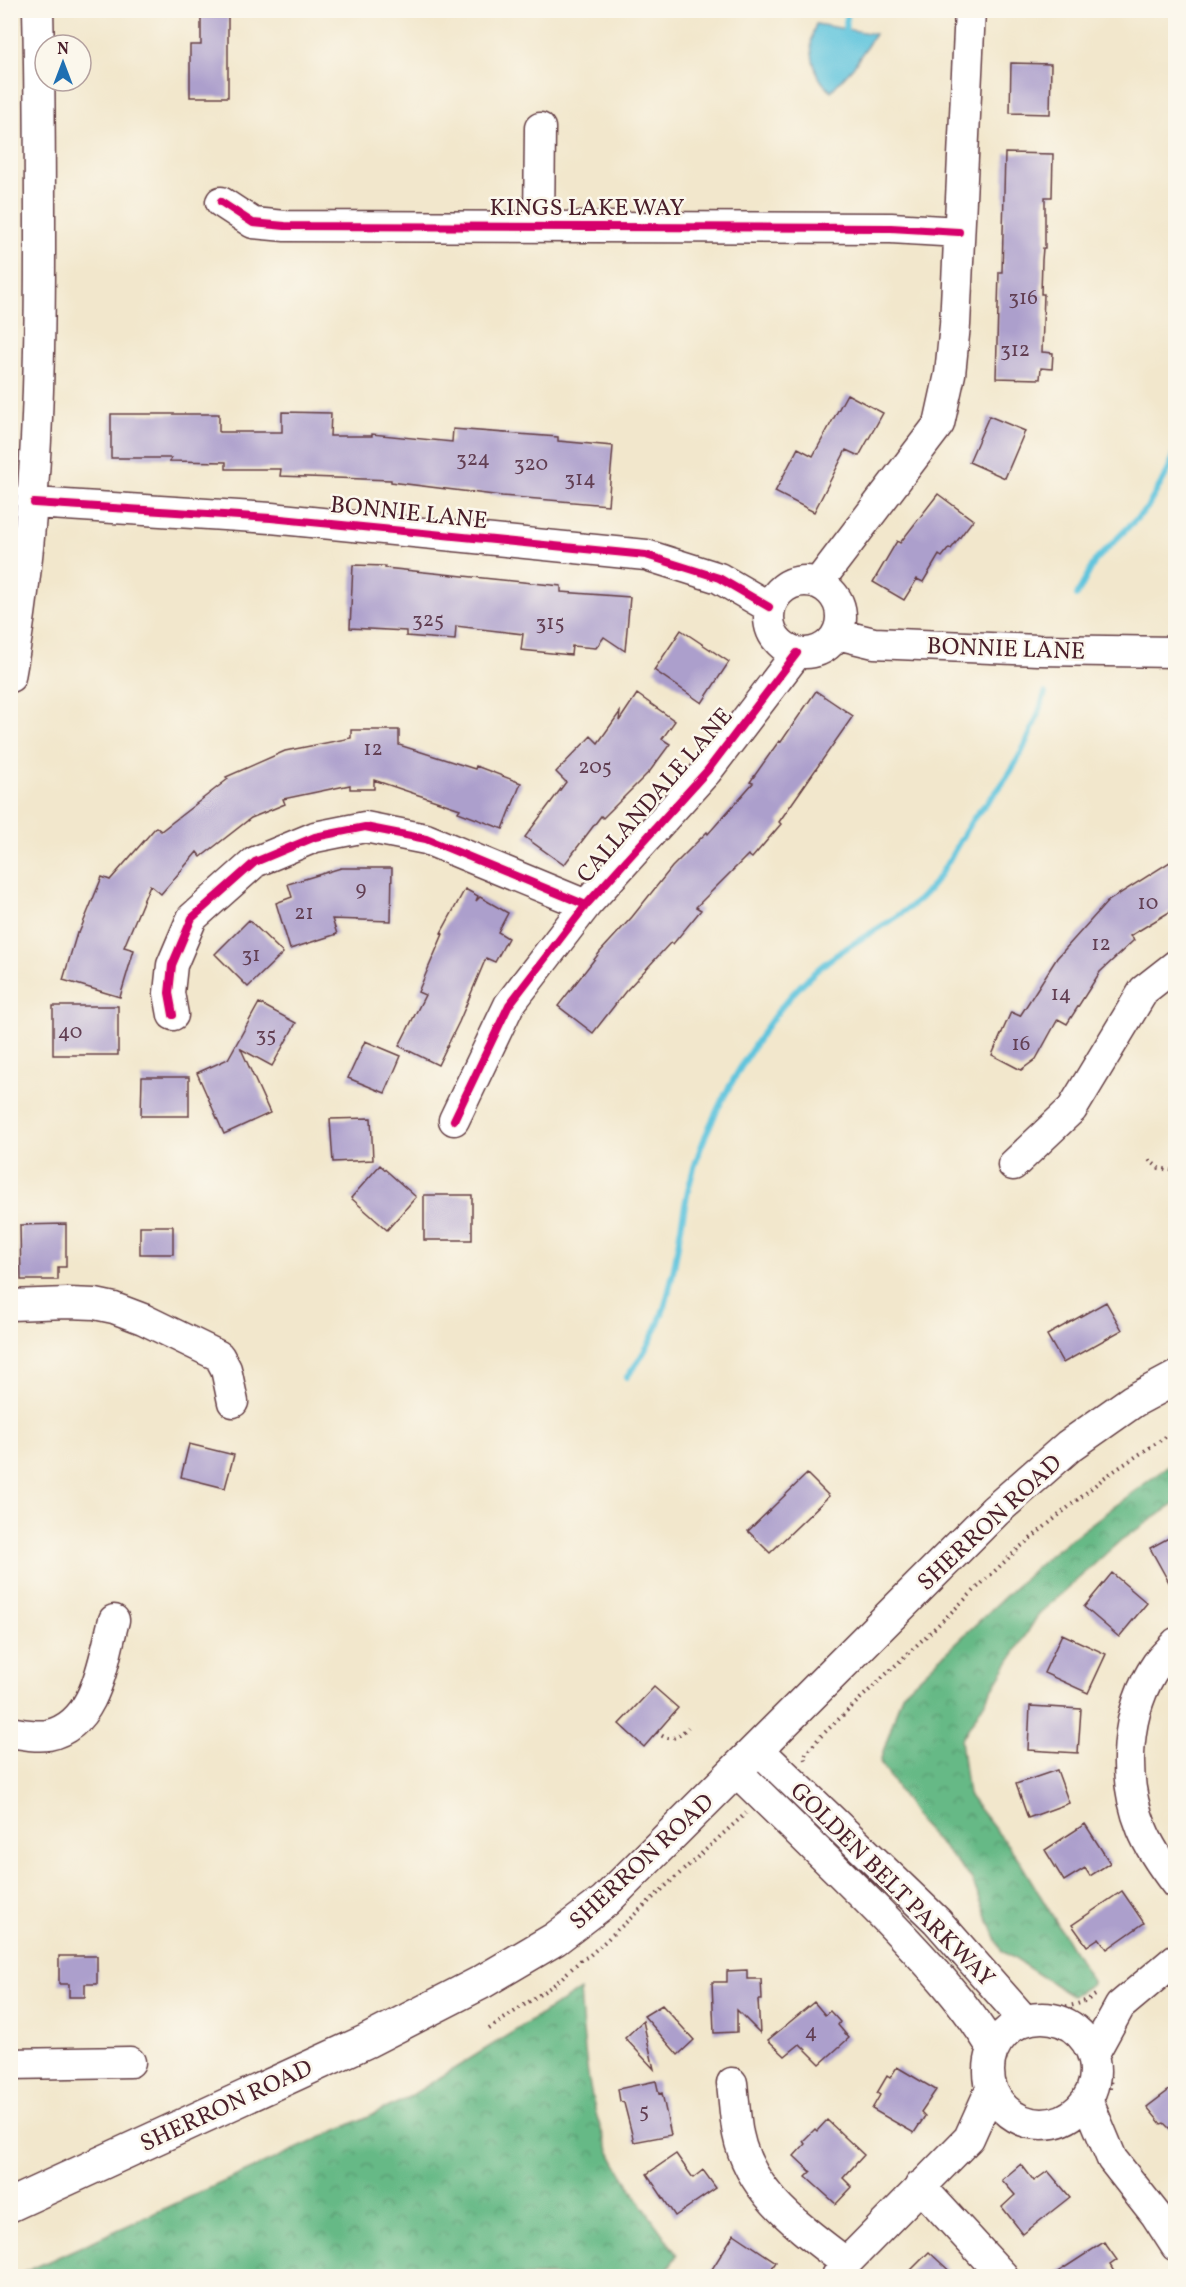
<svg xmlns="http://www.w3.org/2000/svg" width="1186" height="2287" font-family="Vollkorn,serif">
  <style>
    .forest { fill: url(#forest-crowns); stroke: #586c58; stroke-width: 1.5 }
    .water { fill: #5fc4dd; stroke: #547284; stroke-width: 1.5 }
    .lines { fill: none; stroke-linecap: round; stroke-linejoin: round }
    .stream { stroke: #5fc4dd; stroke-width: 6 }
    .building { fill: #ac9fcc }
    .minor-casing { stroke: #633d43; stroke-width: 33 }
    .major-casing { stroke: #633d43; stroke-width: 36 }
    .path { stroke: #633d43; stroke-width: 4; stroke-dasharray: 1.5 4.5; stroke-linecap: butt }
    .minor { stroke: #fff; stroke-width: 30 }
    .major { stroke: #fff; stroke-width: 33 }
    .cycleway-casing { stroke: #fbf7ec; stroke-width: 11 }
    .cycleway { stroke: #d6006c; stroke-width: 8 }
    .labels { text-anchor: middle; stroke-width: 5; stroke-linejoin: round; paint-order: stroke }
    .number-label { font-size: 21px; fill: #623f53 }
    .street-label { font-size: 24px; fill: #4a1f2b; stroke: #fbf7ec }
  </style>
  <defs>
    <pattern id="forest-crowns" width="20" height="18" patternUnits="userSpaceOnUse" patternTransform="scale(1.5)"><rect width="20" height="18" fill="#66b986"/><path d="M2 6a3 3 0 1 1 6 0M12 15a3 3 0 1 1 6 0" fill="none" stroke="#56966e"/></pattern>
  </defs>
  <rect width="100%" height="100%" fill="#fbf7ec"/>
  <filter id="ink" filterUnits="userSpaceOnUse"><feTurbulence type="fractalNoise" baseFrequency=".0167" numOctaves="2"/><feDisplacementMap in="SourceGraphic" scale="12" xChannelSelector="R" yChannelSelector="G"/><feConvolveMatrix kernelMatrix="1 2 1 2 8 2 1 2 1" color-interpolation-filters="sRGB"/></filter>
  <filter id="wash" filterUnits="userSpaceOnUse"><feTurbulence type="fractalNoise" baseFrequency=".008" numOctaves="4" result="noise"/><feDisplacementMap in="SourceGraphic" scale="24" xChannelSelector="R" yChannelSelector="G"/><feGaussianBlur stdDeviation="1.35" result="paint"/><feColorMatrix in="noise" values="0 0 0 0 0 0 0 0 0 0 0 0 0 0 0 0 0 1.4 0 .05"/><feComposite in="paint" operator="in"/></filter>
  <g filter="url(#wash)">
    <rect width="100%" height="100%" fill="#f2e7cc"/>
    <path class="forest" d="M1175,1461V1504L1121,1540L1038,1615L961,1740L968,1795L1017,1857L1093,1983L1072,1996L1001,1950L971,1878L920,1823L880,1762L902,1694L1047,1557Z
      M580,1990C584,2048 587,2108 614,2160C632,2193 656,2224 677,2255L663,2276H16L404,2100Z"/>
    <path class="water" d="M816,24L875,34L853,67L831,91C813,78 806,44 816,24Z"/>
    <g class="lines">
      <path class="stream" d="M845,30L848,10
        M1077,595L1095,561L1147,508L1168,471L1176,447
        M627,1377C677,1313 672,1260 689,1186C702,1131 731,1081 761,1035C779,1008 802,981 828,961C855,940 888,925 915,903C940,883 954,849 971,822C980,809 991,799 1000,787C1021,759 1035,726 1045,693"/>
    </g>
    <g id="blocks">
      <path class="building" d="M201,15H228V97H190V45H201Z
        M1011,63L1051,64L1050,114L1010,113Z
        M1005,153L1053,154L1052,197H1045V248H1043L1042,260L1041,294H1044L1042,352L1053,353L1052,369L1041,368L1040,379L996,378L999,272H1002Z
        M847,394L883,413L859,456L846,450L814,512L775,492L798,448L813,456Z
        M282,412L331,413L330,436H372V434L452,442L453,429L558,437V441L613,446L608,505L502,496L391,482V480L280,476L281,469H226V462L170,461L171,458H111V414H219V432H282Z
        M989,416L1025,431L1005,478L969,462Z
        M938,494L973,520L951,549L949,548L942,557L939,555L923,582L917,579L904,600L873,582L897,541L900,543Z
        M353,565L385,566V568L561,586V592L630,597L625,651L604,637L596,648L572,646L571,655L521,650L523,634L456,626L455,640L406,636V631L350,628Z
        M681,630L729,662L702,703L654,670Z
        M816,691L853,716L779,822L781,824L752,858L748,855L696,907L701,910L673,944L671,942L625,992L593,1033L558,1006L600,952L632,917L672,867L707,832L708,834L753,783L750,782L779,741L781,742Z
        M637,694L675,721L662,739L670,744L650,771L603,818L601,816L564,865L525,837L566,782L556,772L591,736L598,743L620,712L619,721Z
        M351,730H399V745L475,769L476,766L521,783L503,829L458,812L460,809L374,780V789H350V785L283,799L285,804L251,818L201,857L197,852L161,894L150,885L124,947L134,950L120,997L63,980L77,933H79L102,877L110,880L156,827L161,831L228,779L226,777L285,751L351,738Z
        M1176,858V908L1130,936L1134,940L1100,972L1067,1024L1058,1019L1036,1059L1021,1070L992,1055L1011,1012L1020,1016L1057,958L1108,901Z
        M341,868H392L391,921L332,919L337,934L290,949L276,903L292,897L288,884Z
        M465,889L478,896L476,901L480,897L508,913L498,932L508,938L495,962L486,958L459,1022L438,1065L399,1046L425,995L418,992L443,934L441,933Z
        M249,920L283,953L248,987L215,954Z
        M259,1003L296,1023L272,1066L241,1049L270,1113L224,1134L197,1073L228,1059Z
        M53,1006H118V1055H53Z
        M365,1041L401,1056L385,1093L348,1078Z
        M142,1077H189V1116H141Z
        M371,1118L373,1160L333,1162L330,1119Z
        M380,1165L416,1197L387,1230L351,1198Z
        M424,1195H472V1240H424Z
        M66,1224V1267H58V1280H21L20,1225Z
        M140,1226H173V1254H140Z
        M1106,1302L1122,1330L1063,1363L1047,1335Z
        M189,1444L234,1455L225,1488L181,1477Z
        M807,1474L829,1496L770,1553L748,1531Z
        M1176,1534V1595L1150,1548Z
        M1112,1573L1147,1603L1119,1637L1084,1607Z
        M1062,1634L1106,1654L1088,1693L1044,1673Z
        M654,1687L678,1708L644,1747L619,1724Z
        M1030,1706L1081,1709L1078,1753L1028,1750Z
        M1057,1770L1069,1803L1028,1818L1016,1784Z
        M1085,1824L1110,1863L1090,1876L1085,1868L1064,1881L1045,1850Z
        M1122,1891L1144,1923L1107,1949L1099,1938L1087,1946L1072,1925Z
        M59,1956H97V1984H85V1997H69V1984H59Z
        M747,1970V1979H761L762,2000H758L760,2033L737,2010V2032L714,2033L712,1982H727V1971Z
        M814,2002L825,2015L830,2011L840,2022L838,2025L849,2038L820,2064L800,2044L785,2056L768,2040Z
        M662,2005L694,2040L678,2055L644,2016Z
        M643,2021L654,2069L625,2038Z
        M897,2067L936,2090L921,2112L925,2116L914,2133L872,2109L880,2095L877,2093L887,2076L890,2078Z
        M656,2081L659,2094L662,2093L671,2135L634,2142L624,2103L620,2101L618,2089Z
        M1176,2085V2135L1164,2123L1161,2124L1147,2107Z
        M827,2120L864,2155L843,2178L852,2187L836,2204L806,2177L811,2172L794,2156L805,2144L803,2141L815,2129L817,2131Z
        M676,2154L693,2178L703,2170L716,2188L675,2216L647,2174Z
        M1021,2164L1034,2181L1048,2171L1070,2197L1023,2234L1002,2207L1015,2195L1002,2180Z
        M734,2234L776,2262L766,2277H707Z
        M1104,2242L1117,2260L1110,2265L1117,2277H1050Z
        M929,2252L956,2277H904Z"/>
    </g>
  </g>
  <g filter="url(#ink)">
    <use href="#blocks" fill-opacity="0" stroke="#633d43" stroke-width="1.5"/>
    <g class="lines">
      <defs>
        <path id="minor" d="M221,202L253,223L285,226L891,228L959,232
          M539,226L540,128
          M34,503L271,518L646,555L719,578L769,607
          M769 617a36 36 0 1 1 72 0a36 36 0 1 1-72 0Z
          M818,583L939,424L950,374L955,325L970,10
          M837,634L874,643L1038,650L1176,652
          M10,677C36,534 40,392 40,247C40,168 40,89 38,10
          M173,1015L169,993L172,965L192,918L255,862L315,837L365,827L426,839L586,905
          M454,1120L509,1005L586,905L707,771L797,653
          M1013,1165L1072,1109L1144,990L1176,965
          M10,1305L68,1303L95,1304L114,1308L143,1319L219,1356L226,1369L233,1402
          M1176,1643C1170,1650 1163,1656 1157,1664C1125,1710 1121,1777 1142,1829C1150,1849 1163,1867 1176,1884
          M10,1732C23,1734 35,1737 48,1735C97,1725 103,1660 114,1620
          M758,1749L937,1921L1025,2021
          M736,1771C787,1821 839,1871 889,1922C928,1963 964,2001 993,2049
          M989 2071a53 53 0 1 1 106 0a53 53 0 1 1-106 0Z
          M1093,2055L1120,2006L1176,1959
          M10,2064L130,2062
          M732,2083C734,2100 735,2118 738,2134C750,2194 801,2228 846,2263
          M1087,2099L1112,2159L1156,2215L1176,2246
          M920,2186L1003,2276
          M837,2276L846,2263L969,2138L991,2089"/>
        <path id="major" d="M10,2205L367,2041L482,1982L555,1939L605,1901L995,1511L1069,1446L1133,1401L1176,1378"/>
      </defs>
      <use href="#minor" class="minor-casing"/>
      <use href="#major" class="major-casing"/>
      <path class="path" d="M1149,1160L1159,1168L1176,1171
        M657,1732C669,1743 678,1738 688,1727
        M805,1760L804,1756L820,1737L1019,1548L1105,1477L1176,1430
        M1174,1914L1176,1918
        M1170,1934L1176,1928
        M1042,2005C1064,2009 1079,2006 1097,1994
        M489,2029L555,1984L581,1960L589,1956L746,1813
        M1110,2089L1111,2072"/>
      <use href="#minor" class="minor"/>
      <use href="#major" class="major"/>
      <defs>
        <path id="cycleway" d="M221,202L253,223L285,226L891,228L959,232
          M34,503L271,518L646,555L719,578L769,607
          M173,1015L169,993L172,965L192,918L255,862L315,837L365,827L426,839L586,905
          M454,1120L509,1005L586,905L707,771L797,653"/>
      </defs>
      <use href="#cycleway" class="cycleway-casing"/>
      <use href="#cycleway" class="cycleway"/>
    </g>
  </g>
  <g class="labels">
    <g class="number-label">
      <text x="1023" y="304">316</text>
      <text x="1015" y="356">312</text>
      <text x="473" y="465">324</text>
      <text x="531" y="470">320</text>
      <text x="580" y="485">314</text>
      <text x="428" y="626">325</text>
      <text x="550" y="629">315</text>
      <text x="373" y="755">12</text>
      <text x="595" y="773">205</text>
      <text x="361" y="895">9</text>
      <text x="1148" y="909">10</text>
      <text x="304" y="919">21</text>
      <text x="1101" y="950">12</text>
      <text x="251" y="961">31</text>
      <text x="1061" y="1000">14</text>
      <text x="70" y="1038">40</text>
      <text x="266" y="1041">35</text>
      <text x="1021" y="1050">16</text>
      <text x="811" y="2038">4</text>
      <text x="644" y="2117">5</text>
    </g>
    <g class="street-label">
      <text x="587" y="215">KINGS LAKE WAY</text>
      <text transform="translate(409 512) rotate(6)" y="8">BONNIE LANE</text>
      <text transform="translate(1006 648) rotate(2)" y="8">BONNIE LANE</text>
      <text transform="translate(654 795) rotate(-49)" y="8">CALLANDALE LANE</text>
      <text transform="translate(989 1522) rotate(-43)" y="8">SHERRON ROAD</text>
      <text transform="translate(641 1861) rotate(-43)" y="8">SHERRON ROAD</text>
      <text transform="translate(893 1884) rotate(45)" y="8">GOLDEN BELT PARKWAY</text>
      <text transform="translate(226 2105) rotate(-25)" y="8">SHERRON ROAD</text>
    </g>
  </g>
  <rect width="1186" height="2287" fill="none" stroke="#fbf7ec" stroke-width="36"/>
  <g transform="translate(63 63)"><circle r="28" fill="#fbf7ec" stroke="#b4a19f" stroke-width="1.5"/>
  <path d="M0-4.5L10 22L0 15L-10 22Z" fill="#1f6fb2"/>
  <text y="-9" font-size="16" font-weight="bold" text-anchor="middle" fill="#4a1f2b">N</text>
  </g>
</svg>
